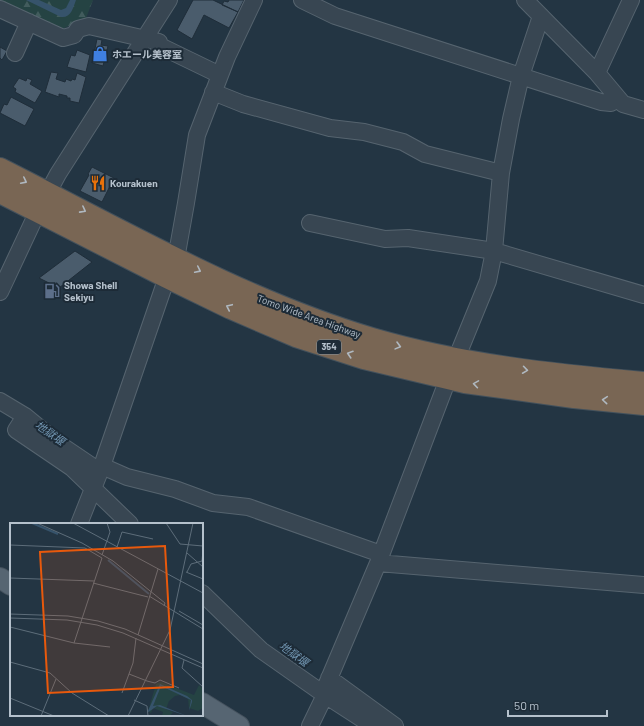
<svg xmlns="http://www.w3.org/2000/svg" width="644" height="726" font-family="Barlow,'Noto Sans JP',sans-serif">
  <style>
    .forest { fill: url(#forest-firs) }
    .water { fill: #36536b }
    .building { fill: #4a5c6c; stroke: #1f2d39 }
    .lines { fill: none; stroke-linecap: round; stroke-linejoin: round }
    .minor-casing { stroke: #56646f; stroke-width: 18 }
    .major-casing { stroke: #45525e; stroke-width: 22 }
    .highway-casing { stroke: #43515c; stroke-width: 24 }
    .minor { stroke: #384652; stroke-width: 16 }
    .major { stroke: #566572; stroke-width: 20 }
    .highway { stroke: #796654; stroke-width: 22 }
    .oneway { stroke: #afb8c0 }
    .labels { text-anchor: middle; stroke-width: 4; stroke-linejoin: round; paint-order: stroke }
    .shield { fill: #1d2b37; stroke: #87949f; stroke-width: 1 }
    .shield-label { font-size: 9px; font-weight: bold; fill: #b5c1cc }
    .poi-label { font-size: 10px; font-weight: bold; fill: #b5c1cc; stroke: #1d2b37; text-anchor: start }
    .street-label { font-size: 10px; fill: #b5c1cc; stroke: #1d2b37 }
    .water-label { font-size: 11px; font-style: italic; fill: #7296b2; stroke: #1d2b37 }
    .inset-river { fill: none; stroke: #36536b; stroke-width: 2 }
    .inset-road { fill: none; stroke: #5d6d7a; stroke-width: 1 }
    .view { fill: #e8590c; fill-opacity: 0.15; stroke: #e8590c; stroke-width: 2 }
    .inset-edge { fill: none; stroke: #b5c1cc; stroke-width: 2 }
  </style>
  <defs>
    <pattern id="forest-firs" width="22" height="20" patternUnits="userSpaceOnUse"><rect width="22" height="20" fill="#254343"/><path d="M5 1l3.5 6h-7zM16 11l3.5 6h-7z" fill="#425c5d"/></pattern>
  </defs>
  <rect width="100%" height="100%" fill="#233543"/>
  <path class="forest" d="M0,0H93L86,18L60,30Z"/>
  <path class="water" d="M26,0H39L61,10L66,8L70,0H76C73,8 71,18 61,17Z"/>
  <path class="building" d="M193,0H213L238,12L229,28L204,15L192,39L177,30Z
    M229,0H244L238,12L222,5L224,1L228,2Z
    M97,39L102,40L101,45L108,46L103,66L92,63Z
    M0,47L7,51L2,60L0,58Z
    M77,50L90,55L86,72L67,67L71,55L75,56Z
    M51,72L58,73L56,79L65,82L66,79L71,81L72,79L75,80L77,73L86,77L79,103L70,101V98H67V96L59,94V97L45,92Z
    M19,78L26,81L27,78L32,80L30,84L42,91L35,103L15,92L16,89L13,87Z
    M11,97L34,109L25,126L0,113L4,104L7,105Z
    M92,167L114,178L102,202L80,191L89,175L88,174Z
    M75,251L92,262L59,288L39,278Z"/>
  <g class="lines">
    <defs>
      <path id="minor" d="M302,0L335,16L601,102L611,103L618,98
        M525,0L597,73L623,104L644,110
        M0,9L63,38L74,35L78,29L89,26L159,42L158,45L220,75
        M15,53L29,22
        M597,73L631,0
        M213,92L243,104L330,128L364,132L403,142L425,154L501,173
        M310,223L385,239L408,238L494,251L644,295
        M176,259L186,203L197,135L227,57L254,0
        M0,292L38,211L58,174L169,0
        M0,401L25,416L59,444L99,471
        M25,416L16,430L72,468L130,524
        M102,466L127,477L175,489L213,503L248,507L381,554
        M79,524L102,466L167,277
        M378,563L644,585
        M202,593L261,650L325,695L373,726
        M329,678L395,726
        M323,693L378,563L448,379L488,281L494,251L501,173L511,119L521,76L541,16
        M310,726L325,695"/>
      <path id="major" d="M0,578L11,585
        M202,703L239,726"/>
      <path id="highway" d="M0,169C121,230 241,300 372,339C461,365 552,375 644,383
        M0,192L167,277L231,308L296,336L364,358L465,382L574,397L644,404"/>
    </defs>
    <use href="#minor" class="minor-casing"/>
    <use href="#major" class="major-casing"/>
    <use href="#highway" class="highway-casing"/>
    <use href="#minor" class="minor"/>
    <use href="#major" class="major"/>
    <use href="#highway" class="highway"/>
  </g>
  <defs><path id="oneway-chevron" d="M-2-3.5L2.5 0L-2 3.5" fill="none" stroke-width="1.6" stroke-linecap="round" stroke-linejoin="round"/></defs>
  <g class="oneway">
    <use href="#oneway-chevron" transform="translate(24 181) rotate(27)"/>
    <use href="#oneway-chevron" transform="translate(83 210) rotate(28)"/>
    <use href="#oneway-chevron" transform="translate(198 270) rotate(26)"/>
    <use href="#oneway-chevron" transform="translate(229 307) rotate(-155)"/>
    <use href="#oneway-chevron" transform="translate(398 346) rotate(15)"/>
    <use href="#oneway-chevron" transform="translate(350 354) rotate(-162)"/>
    <use href="#oneway-chevron" transform="translate(525 370) rotate(8)"/>
    <use href="#oneway-chevron" transform="translate(476 384) rotate(-171)"/>
    <use href="#oneway-chevron" transform="translate(605 400) rotate(-175)"/>
  </g>
  <defs>
    <symbol id="shop-bare" viewBox="-9 -9 18 18"><path d="M-5-2.5h2.3a2.7 3.5 0 0 1 5.4 0H5L5.5 6h-11ZM-1.5-2.5h3a1.5 2.3 0 0 0-3 0Z" fill="#3f7fe0" stroke="#1d2b37" stroke-width="2.5" paint-order="stroke"/></symbol>
    <symbol id="restaurant-bare" viewBox="-9 -9 18 18"><path d="M-5-6h1v4h1v-4h1v4h1v-4h1v5L-1.5 .5V6h-2V.5L-5-1ZM5-6V6H3V1.5H1.5Q1.5-4 5-6Z" fill="#e8710a" stroke="#1d2b37" stroke-width="2.5" paint-order="stroke"/></symbol>
    <symbol id="fuel-bare" viewBox="-9 -9 18 18"><path d="M-5.5-6h7V0h2V4h1.3V-2.5L3-4.5l.8-.8L6-3V5H2.5V1h-1V6h-7ZM-4.2-4.7v3.2H.2V-4.7Z" fill="#5c6f8a" stroke="#1d2b37" stroke-width="2.5" paint-order="stroke"/></symbol>
  </defs>
  <g fill-rule="evenodd">
    <use href="#shop-bare" x="89" y="43" width="22" height="22"/>
    <use href="#restaurant-bare" x="87" y="172" width="22" height="22"/>
    <use href="#fuel-bare" x="41" y="280" width="22" height="22"/>
  </g>
  <g class="labels">
    <rect class="shield" x="317" y="340" width="24" height="14" rx="3"/>
    <g class="shield-label">
      <text x="329" y="350">354</text>
    </g>
    <g class="poi-label">
      <text x="112" y="58">ホエール美容室</text>
      <text x="110" y="187">Kourakuen</text>
      <text x="64" y="289">Showa Shell<tspan x="64" dy="12">Sekiyu</tspan></text>
    </g>
    <g class="street-label">
      <text transform="translate(309 316) rotate(20)" y="4">Tomo Wide Area Highway</text>
    </g>
    <g class="water-label">
      <text transform="translate(50 433) rotate(35)" y="4">地獄堰</text>
      <text transform="translate(294 654) rotate(36)" y="4">地獄堰</text>
    </g>
  </g>
  <g transform="translate(10 523)">
    <rect width="193" height="193" fill="#233543"/>
    <path d="M151,159L184,172L189,162L193,166V185L188,188L179,185L178,176L170,172L165,173L159,178L156,186L163,189L160,193H152L153,189L143,185L141,190L138,188L146,161Z" fill="#254343"/>
    <path d="M150,161L177,173L182,177V179L179,188L181,177L151,163L143,183L150,182L177,193L147,183L137,190Z" fill="#36536b"/>
    <path class="inset-river" d="M22,0L48,11M98,37L139,71"/>
    <path class="inset-road" d="M27,0L72,20L103,38L155,80L154,83M63,0L193,70M156,0L170,21L193,23M0,22L75,25L92,35M107,24L112,9L143,16M177,30L193,44M92,32L100,9L97,0M176,49L193,56M177,49L181,41L192,38L193,27M0,55L84,58M83,60L138,74M139,73L193,106M169,88L193,102M0,91L58,93L88,98L115,106L193,141M0,95L57,97L87,102L113,110L193,145M0,104L64,120L100,124M128,112L148,46M64,120L92,35M174,137L172,145L193,164M0,139L40,150L62,170L99,193M119,151L137,158L145,160L150,157L169,165M112,170L123,140L126,115M0,175L44,193M124,177L137,183L138,193M31,193L46,156M118,193L160,107L183,0"/>
    <path class="view" d="M155,23L163,164L38,170L30,29Z"/>
    <rect width="193" height="193" class="inset-edge"/>
  </g>
  <path d="M508 710v6h99v-6" fill="none" stroke="#b5c1cc" stroke-width="2"/>
  <text x="514" y="710" font-size="12" fill="#b5c1cc" stroke="#1d2b37" stroke-width="3" paint-order="stroke">50 m</text>
</svg>
